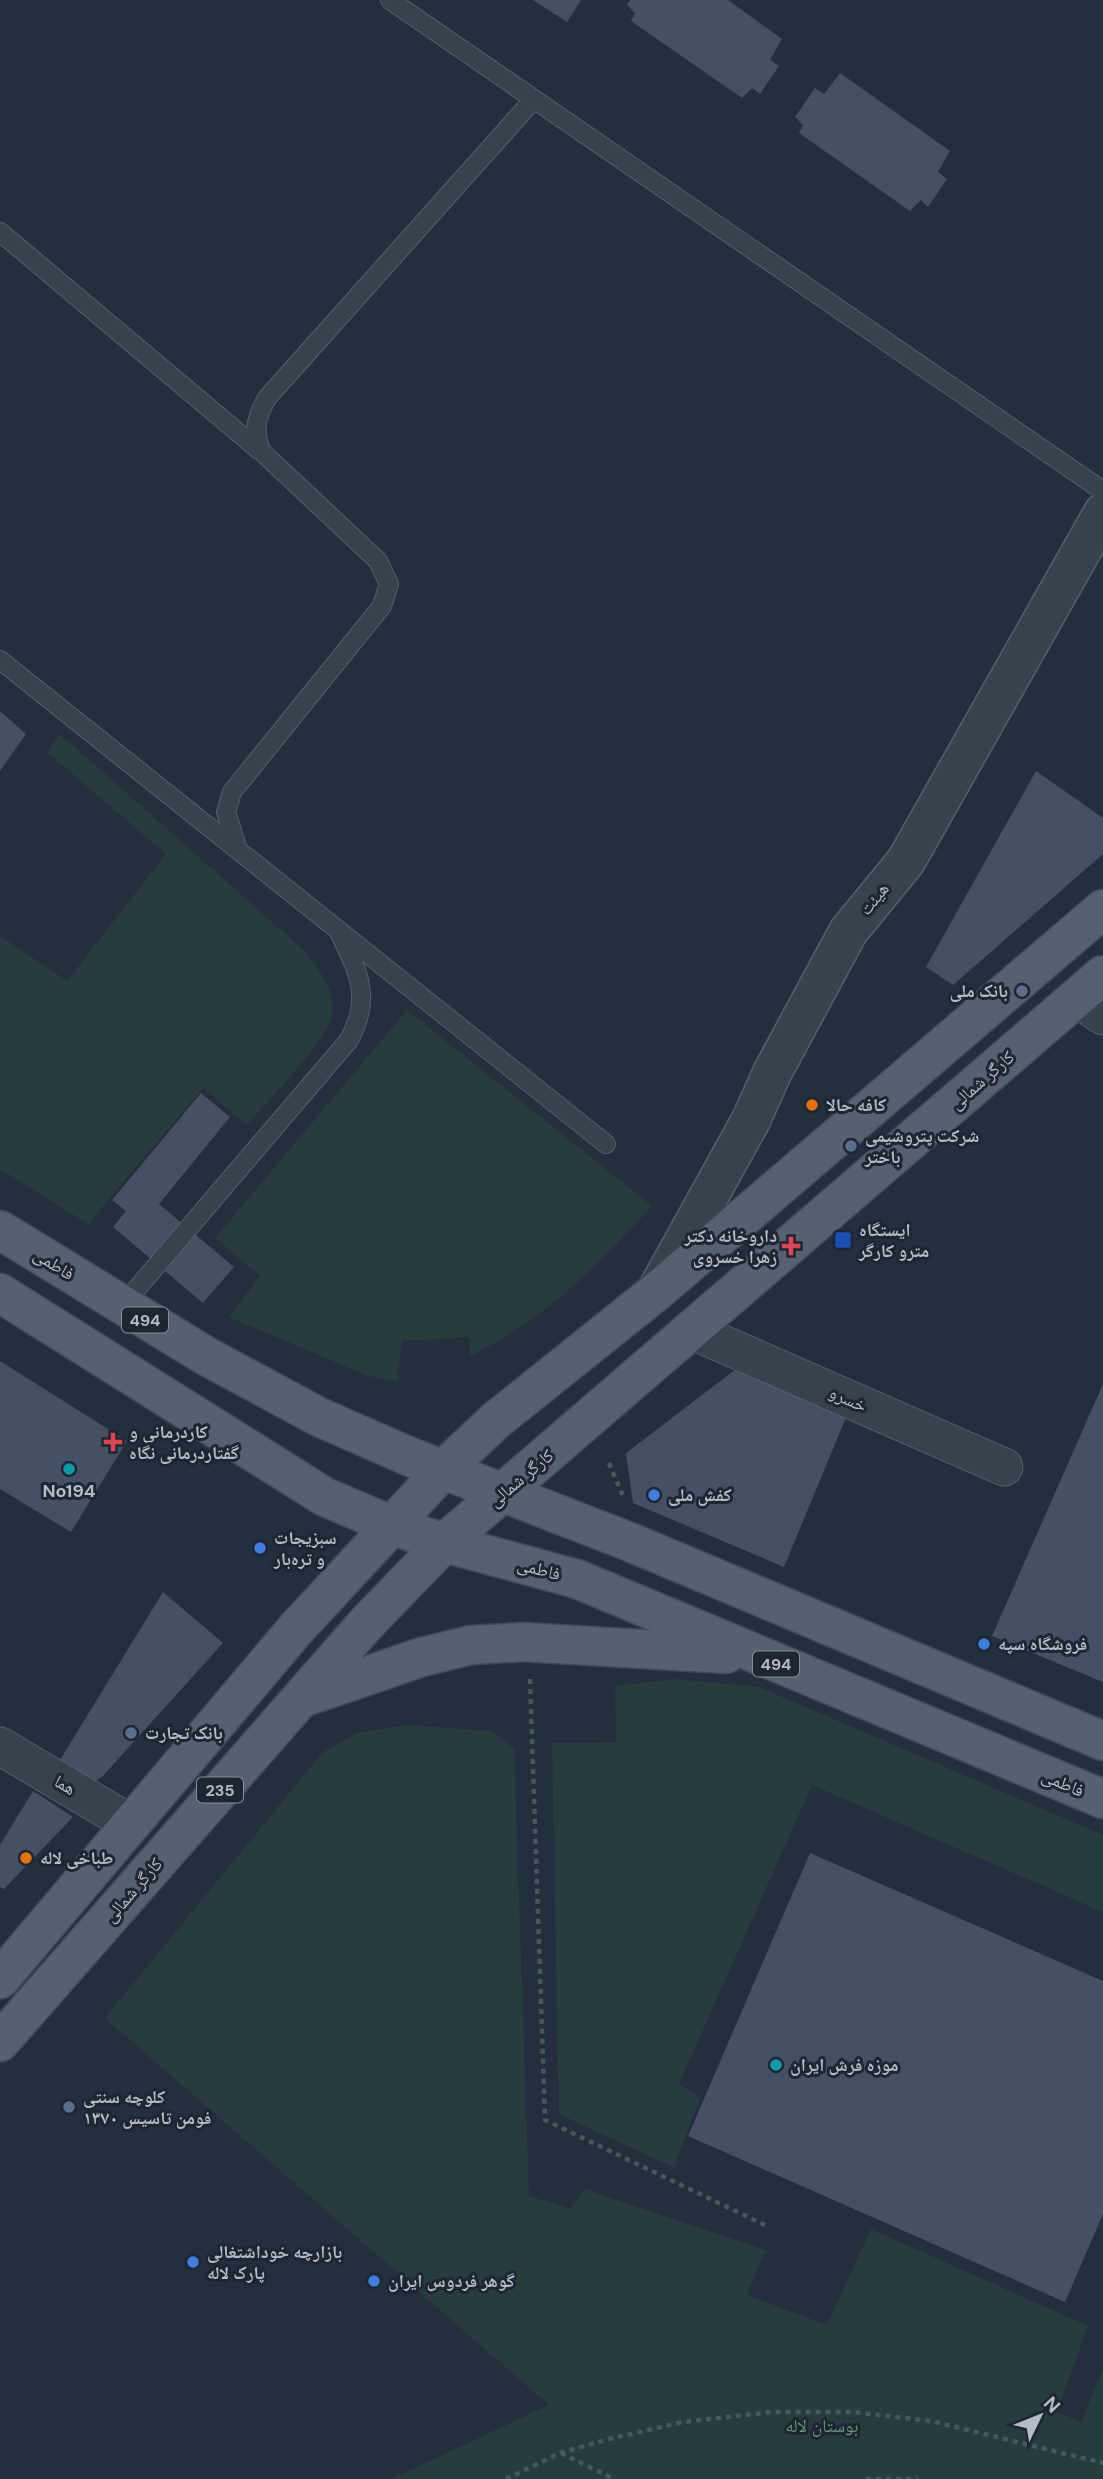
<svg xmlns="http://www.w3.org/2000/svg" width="1103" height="2479" font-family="'DM Sans','Noto Naskh Arabic',sans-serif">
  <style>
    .green { fill: #263c3f }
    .building { fill: #455162 }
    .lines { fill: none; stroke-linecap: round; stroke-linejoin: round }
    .service-casing { stroke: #565f6c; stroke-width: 20 }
    .minor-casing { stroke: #565f6c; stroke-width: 39 }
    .tertiary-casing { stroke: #565f6c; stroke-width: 41 }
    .primary-casing { stroke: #414a57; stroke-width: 41 }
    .path { stroke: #44595c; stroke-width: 4.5; stroke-dasharray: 5 5; stroke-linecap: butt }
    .service { stroke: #38414e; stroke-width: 18 }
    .minor { stroke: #38414e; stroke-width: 37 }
    .tertiary { stroke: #38414e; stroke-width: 38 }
    .primary { stroke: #56606e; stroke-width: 38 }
    .service-dot { fill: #5c6f8a; stroke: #1d2633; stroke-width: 2.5 }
    .food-dot { fill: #e8710a; stroke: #1d2633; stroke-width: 2.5 }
    .transit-dot { fill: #1a4fb4; stroke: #1d2633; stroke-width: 2.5 }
    .health-dot { fill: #e0444e; stroke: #1d2633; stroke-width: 2.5 }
    .culture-dot { fill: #0f9aa8; stroke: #1d2633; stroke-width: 2.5 }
    .shop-dot { fill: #3f7fe0; stroke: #1d2633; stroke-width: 2.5 }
    .labels { text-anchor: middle; stroke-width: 6; stroke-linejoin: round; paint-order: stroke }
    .shield { fill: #1d2633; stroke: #878f9c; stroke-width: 2 }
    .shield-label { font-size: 16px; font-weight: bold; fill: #b4bcc9 }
    .street-label { font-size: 18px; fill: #b4bcc9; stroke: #1d2633 }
    .poi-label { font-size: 18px; font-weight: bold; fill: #b4bcc9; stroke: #1d2633; text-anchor: start }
    .park-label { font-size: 18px; fill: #6b9a76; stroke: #1d2633 }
  </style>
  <rect width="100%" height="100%" fill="#242f3e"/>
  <path class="green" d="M60,734L306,952C318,968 337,993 332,1015C327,1042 267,1101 247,1125L203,1088L88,1224L0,1169V936L67,981L166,854L47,752Z
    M407,1010L652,1206C597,1266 544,1321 470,1356V1337L402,1341L397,1381L368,1376L229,1317L260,1276L215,1238Z
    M675,1679L759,1687L1103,1835V1912L812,1785L679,2084L700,2098L674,2168L559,2114L552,1743L616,1742L615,1686Z
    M406,1725L491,1731L514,1748L529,2196L570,2208L585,2189L765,2250L747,2295L827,2325L871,2229L1088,2326L1057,2412L1081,2422L1103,2368V2479H391L549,2405L105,2018L323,1752L357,1733Z"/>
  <path class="building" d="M533,0H581L567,22Z
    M630,0H728L782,39L770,60L779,66L760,94L752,88L742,98L631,21L635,13L627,5Z
    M840,73L950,151L938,172L947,179L928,207L921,200L910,211L799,133L803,125L795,117L815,88L824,94Z
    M0,711L26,734L0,771Z
    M1036,771L1103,818V854L953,985L926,967Z
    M201,1093L230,1117L159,1204L234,1267L203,1303L113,1227L126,1211L112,1200Z
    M0,1361L127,1441L71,1532L0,1489Z
    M740,1366L847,1415L784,1567L633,1503L626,1453Z
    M1103,1384V1682L992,1636Z
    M163,1592L223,1643L102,1777L90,1784L60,1760Z
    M33,1791L73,1817L4,1889L0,1887V1845Z
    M810,1853L1103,1981V2214L1065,2302L688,2136Z"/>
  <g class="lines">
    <defs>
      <path id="service" d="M390,0L1103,491
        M0,232L259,450
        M0,660L606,1144
        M238,850L226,812L232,792L382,606L389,584L378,561L261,451C253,429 256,418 267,398L534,99
        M122,1306L349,1040C372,998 359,974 340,934"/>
      <path id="minor" d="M1077,998L1103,1016
        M693,1331L1004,1467
        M0,1746L131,1824"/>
      <path id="tertiary" d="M657,1290L751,1120L772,1073L848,932L906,861L1103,513"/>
      <path id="primary" d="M0,1230L206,1356L319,1417L408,1456L630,1542L1103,1741
        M0,1293L325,1497L391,1525L444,1543L577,1579L1103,1799
        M302,1698L422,1657L471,1645L523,1642L726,1654
        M0,1979L295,1630L444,1469L495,1421L656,1292L1103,909
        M0,2042L364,1626L444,1543L1103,975"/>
    </defs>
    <use href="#service" class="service-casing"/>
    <use href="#minor" class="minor-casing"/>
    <use href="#tertiary" class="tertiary-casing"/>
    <use href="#primary" class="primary-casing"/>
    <path class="path" d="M609,1463L623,1496
      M530,1679L545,2120L765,2225
      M561,2453L614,2479
      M506,2479L560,2453L609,2439L683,2422L772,2412H853L931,2421L1103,2463
      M866,2479H918"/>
    <use href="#service" class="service"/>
    <use href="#minor" class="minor"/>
    <use href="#tertiary" class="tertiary"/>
    <use href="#primary" class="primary"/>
  </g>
  <g class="service-dot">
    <circle cx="1022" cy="991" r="7"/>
    <circle cx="851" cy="1146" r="7"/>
    <circle cx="131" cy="1733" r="7"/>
    <circle cx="69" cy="2107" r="7"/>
  </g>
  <g class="food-dot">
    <circle cx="812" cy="1105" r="7"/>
    <circle cx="26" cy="1858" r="7"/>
  </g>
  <rect class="transit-dot" x="834" y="1231" width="18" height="18" rx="3.5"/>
  <g class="health-dot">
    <path d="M787.5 1235.5h7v7h7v7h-7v7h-7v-7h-7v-7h7z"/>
    <path d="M109.5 1431.5h7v7h7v7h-7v7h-7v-7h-7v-7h7z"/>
  </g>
  <g class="culture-dot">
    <circle cx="69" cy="1469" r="7"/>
    <circle cx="776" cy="2065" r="7"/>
  </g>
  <g class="shop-dot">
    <circle cx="654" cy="1495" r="7"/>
    <circle cx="260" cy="1548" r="7"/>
    <circle cx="984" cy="1644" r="7"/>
    <circle cx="193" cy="2262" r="7"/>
    <circle cx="374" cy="2281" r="7"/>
  </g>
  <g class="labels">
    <g class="shield">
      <rect x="122" y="1307.5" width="46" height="25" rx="5"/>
      <rect x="753" y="1651.5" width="46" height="25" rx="5"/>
      <rect x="197" y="1777.5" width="46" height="25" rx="5"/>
    </g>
    <g class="shield-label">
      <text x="145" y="1326">494</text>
      <text x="776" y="1670">494</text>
      <text x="220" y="1796">235</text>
    </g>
    <g class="street-label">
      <text transform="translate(874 899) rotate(-51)" y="6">هیئت</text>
      <text transform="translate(982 1080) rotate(-41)" y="6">کارگر شمالی</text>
      <text transform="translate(54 1264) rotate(32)" y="6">فاطمی</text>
      <text transform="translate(848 1399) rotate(24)" y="6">خسرو</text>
      <text transform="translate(521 1478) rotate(-40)" y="6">کارگر شمالی</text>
      <text transform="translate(539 1569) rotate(15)" y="6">فاطمی</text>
      <text transform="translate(1063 1783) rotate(23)" y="6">فاطمی</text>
      <text transform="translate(65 1785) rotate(31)" y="6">هما</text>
      <text transform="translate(133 1890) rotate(-49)" y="6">کارگر شمالی</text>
    </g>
    <g class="poi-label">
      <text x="1008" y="997" text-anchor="end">بانک ملی</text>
      <text x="826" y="1111">کافه حالا</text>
      <text x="865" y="1142">شرکت پتروشیمی<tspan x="865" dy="21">باختر</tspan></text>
      <text x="859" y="1236">ایستگاه<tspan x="859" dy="21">مترو کارگر</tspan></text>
      <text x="777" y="1242" text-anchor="end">داروخانه دکتر<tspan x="777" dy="21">زهرا خسروی</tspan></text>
      <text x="129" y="1438">کاردرمانی و<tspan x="129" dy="21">گفتاردرمانی نگاه</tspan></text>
      <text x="69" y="1497" text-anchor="middle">No194</text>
      <text x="668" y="1501">کفش ملی</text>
      <text x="274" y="1544">سبزیجات<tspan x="274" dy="21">و تره‌بار</tspan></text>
      <text x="998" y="1650">فروشگاه سپه</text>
      <text x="145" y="1739">بانک تجارت</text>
      <text x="40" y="1864">طباخی لاله</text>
      <text x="790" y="2071">موزه فرش ایران</text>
      <text x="83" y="2103">کلوچه سنتی<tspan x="83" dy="21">فومن تاسیس ۱۳۷۰</tspan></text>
      <text x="207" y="2258">بازارچه خوداشتغالی<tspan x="207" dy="21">پارک لاله</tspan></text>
      <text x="388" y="2287">گوهر فردوس ایران</text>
    </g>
    <g class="park-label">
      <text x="822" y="2432">بوستان لاله</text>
    </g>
  </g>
  <g transform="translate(1040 2416) rotate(47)" stroke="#1d2633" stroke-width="5" paint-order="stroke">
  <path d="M0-5L12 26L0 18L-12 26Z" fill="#b4bcc9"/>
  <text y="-10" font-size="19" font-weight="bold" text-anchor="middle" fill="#b4bcc9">N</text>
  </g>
</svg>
